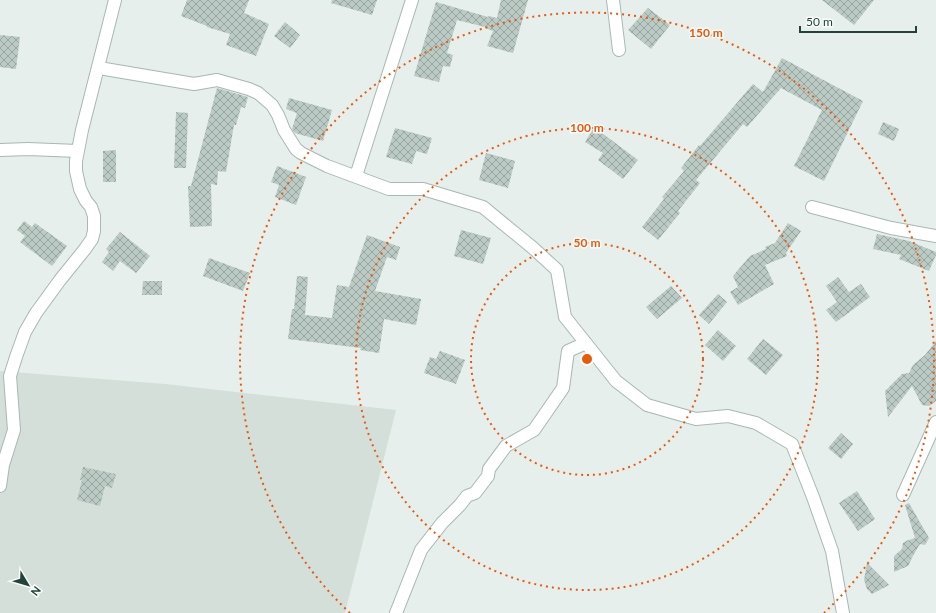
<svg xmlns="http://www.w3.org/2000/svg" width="936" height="613" font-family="Lato,sans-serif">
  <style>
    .built { fill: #d4dfda }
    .building { fill: url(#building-cross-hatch) }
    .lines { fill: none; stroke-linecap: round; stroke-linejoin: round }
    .street-casing { stroke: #a8b8b2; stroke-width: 14 }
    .street { stroke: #fff; stroke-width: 12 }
    .ring { fill: none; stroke: #e8590c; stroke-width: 2; stroke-dasharray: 2 4 }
    .centre { fill: #e8590c; stroke: #f7fbf9; stroke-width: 2 }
    .ring-label { font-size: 12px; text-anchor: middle; font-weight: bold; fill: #e8590c; stroke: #f7fbf9; stroke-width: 3; stroke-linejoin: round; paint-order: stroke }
  </style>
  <defs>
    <pattern id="building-cross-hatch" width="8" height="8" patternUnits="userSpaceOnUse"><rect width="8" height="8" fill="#bbcac4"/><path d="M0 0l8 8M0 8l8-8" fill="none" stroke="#98a6a0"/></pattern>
  </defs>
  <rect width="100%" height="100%" fill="#e6efeb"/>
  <path class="built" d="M0,371L165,384L396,410L345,613H0Z"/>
  <path class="building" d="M187,0H249L244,13L269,24L256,56L226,45L230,34L207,27V26L181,16Z
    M332,0H377L372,15L331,3Z
    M501,0H528L513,53L487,46L493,31L485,28V27L457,20L447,53L453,55L450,67L443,66L439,82L414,76L436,2L488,17L489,16L497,18Z
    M822,0H874L854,25Z
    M648,8L670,25L651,49L628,30Z
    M285,22L300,35L290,48L274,36Z
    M0,35L20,37L16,69L0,67Z
    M782,58L863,101L824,181L794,166L822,110L781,88L747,127L743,124L696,180L700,183L678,211L680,213L658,240L642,227L664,199L662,197L684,171L681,168L699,145L700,146L753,84L763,92Z
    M217,88L248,97L245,108L241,107L236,125H234L226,172L218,171L217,185L211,184L212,226L190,227L188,186H191Z
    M289,98L332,110L323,141L295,133L292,129L297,113L286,109Z
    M176,112L188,113L186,168H174Z
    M883,122L899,129L894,141L878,134Z
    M594,127L638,160L623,179L598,160L603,153L585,142Z
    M395,128L432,138L427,154L416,151L412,164L386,157Z
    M116,150V182H103V151Z
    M486,153L515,161L508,188L479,180Z
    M277,166L306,177L296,205L275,197L279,185L271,182Z
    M24,221L32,227L35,223L67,246L52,266L20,242L25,236L17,230Z
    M788,223L801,231L786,253L787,256L765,265L774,284L738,305L730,292L738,287L733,276L750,256L766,249L765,247L775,243Z
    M461,230L491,238L483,264L454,256Z
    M120,232L150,256L136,273L120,261L113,271L102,262L109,252L106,249Z
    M877,234L909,241L936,252V255L929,271L899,259L901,255L873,249Z
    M367,235L400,247L396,260L387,257L375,291L421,299L416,325L384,319L379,353L360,350L361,348L288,339L292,309H294L297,276L308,277L305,315L332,318L337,285L349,287Z
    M209,258L250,273L243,291L203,276Z
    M838,277L849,292L861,284L870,297L836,322L826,310L837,302L826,286Z
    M143,281H162V295H142Z
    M671,286L682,298L657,319L646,307Z
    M718,294L727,302L709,324L699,315Z
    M718,330L736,346L723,361L705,345Z
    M763,339L783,355L766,375L747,359Z
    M936,341V401L929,406L922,405L912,386L888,417L885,391L902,374L909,373L913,365L925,355Z
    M440,351L465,360L456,384L424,373L430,357L436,359Z
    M841,433L853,444L841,459L828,448Z
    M83,467L116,474L112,488L105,486L100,506L77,500L82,480H80Z
    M857,491L875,519L858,531L839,503Z
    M909,503L929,538L925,545L920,544L913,556L908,566L894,572V556L902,549L903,543L906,541L915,538L905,505Z
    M867,563L889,585L872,594L867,589L864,580Z"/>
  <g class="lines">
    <defs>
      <path id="street" d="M613,0L619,50
        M99,68L194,84L217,80L249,89L258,93L272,105L278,115L284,130L296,149L301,153L327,166L389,189H423L483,207L533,248L557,270L565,317L616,381L647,405L696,419L728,416L756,423L792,444L813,497L832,551L843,613
        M0,150L28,149L78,151
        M356,176L412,0
        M812,207L891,228L936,236
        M0,486L3,465L14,430L10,376L16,357L25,332L36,313L60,280L85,249L92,239L94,231V216L91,207L86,201L80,189L76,171V161L82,130L115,0
        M903,495L936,422
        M396,613L421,550L442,523L460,505L467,496L475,493L488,476L489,469L506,446L534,430L563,388L568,351L586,343"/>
    </defs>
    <use href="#street" class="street-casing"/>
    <use href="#street" class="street"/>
  </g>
  <g class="ring">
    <circle cx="587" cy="359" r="116"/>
    <circle cx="587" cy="359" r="231"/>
    <path d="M350 613A347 347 0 1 1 824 613"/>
  </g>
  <circle cx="587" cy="359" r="6" class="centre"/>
  <g class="ring-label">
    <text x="706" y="37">150 m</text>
    <text x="587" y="132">100 m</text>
    <text x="587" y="247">50 m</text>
  </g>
  <g transform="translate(28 585) rotate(128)" stroke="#f7fbf9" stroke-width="3" paint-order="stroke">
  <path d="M0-3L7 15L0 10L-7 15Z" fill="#24423a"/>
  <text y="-6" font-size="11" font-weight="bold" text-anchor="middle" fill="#24423a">N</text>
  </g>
  <path d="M800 26v6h116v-6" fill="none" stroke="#24423a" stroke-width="2"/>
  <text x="806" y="26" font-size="12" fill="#24423a" stroke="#f7fbf9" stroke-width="3" paint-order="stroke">50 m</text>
</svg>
